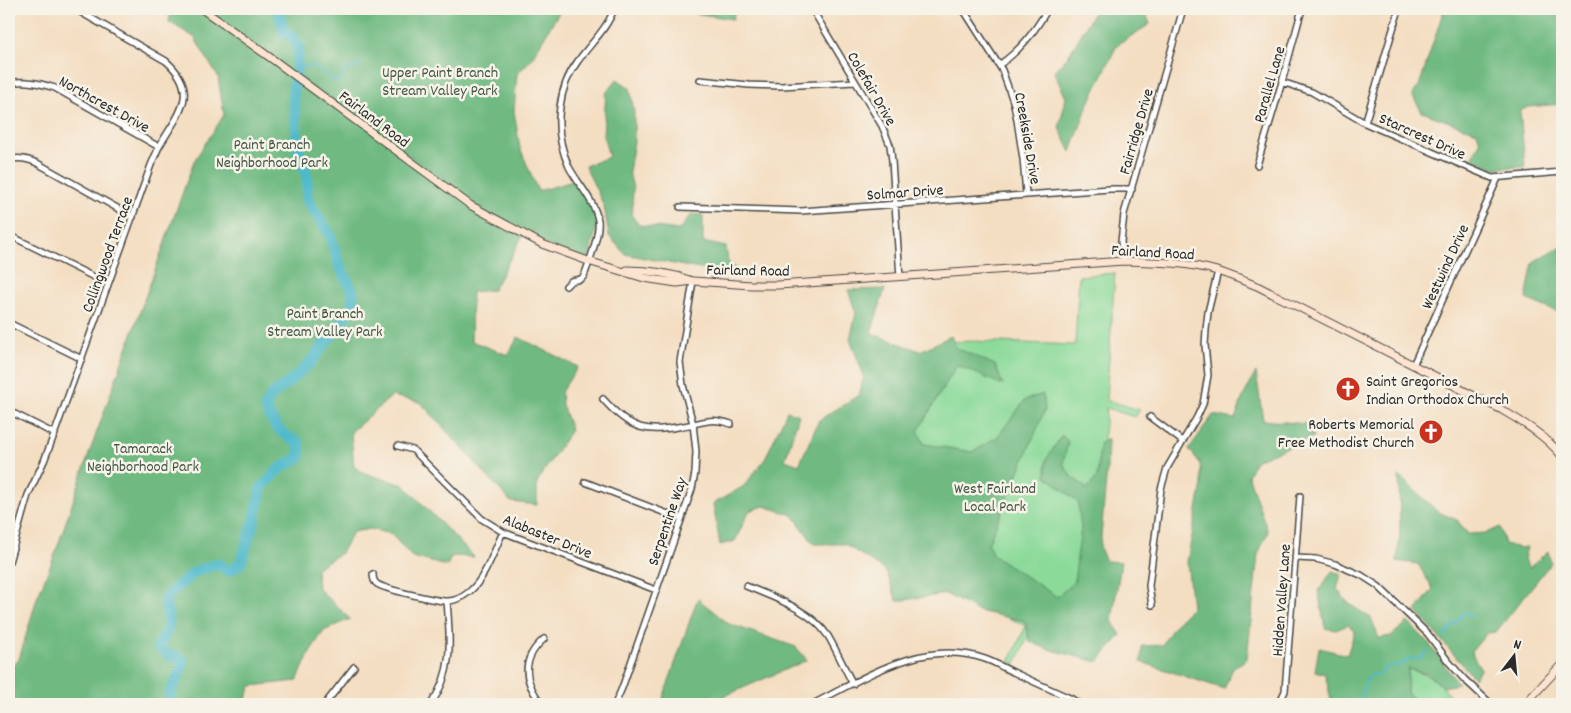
<svg xmlns="http://www.w3.org/2000/svg" width="1571" height="713" font-family="Dekko,sans-serif">
  <style>
    .green { fill: #8bda9a; stroke: #5b8262 }
    .forest { fill: #70ba82; stroke: #4e7256 }
    .lines { fill: none; stroke-linecap: round; stroke-linejoin: round }
    .stream { stroke: #4eb9ca; stroke-width: 2 }
    .river { stroke: #4eb9ca; stroke-width: 11 }
    .street-casing { stroke: #494642; stroke-width: 8 }
    .secondary-casing { stroke: #494642; stroke-width: 9 }
    .street { stroke: #fff; stroke-width: 5 }
    .secondary { stroke: #fde4d1; stroke-width: 7 }
    .labels { text-anchor: middle; stroke-width: 5; stroke-linejoin: round; paint-order: stroke }
    .park-label { font-size: 16px; fill: #435747; stroke: #f7f3e8 }
    .street-label { font-size: 16px; fill: #2b2b2b; stroke: #f7f3e8 }
    .poi-label { font-size: 16px; fill: #2b2b2b; stroke: #f7f3e8; text-anchor: start }
  </style>
  <rect width="100%" height="100%" fill="#f7f3e8"/>
  <filter id="ink" filterUnits="userSpaceOnUse"><feTurbulence type="fractalNoise" baseFrequency=".02" numOctaves="2"/><feDisplacementMap in="SourceGraphic" scale="10" xChannelSelector="R" yChannelSelector="G"/><feConvolveMatrix kernelMatrix="1 2 1 2 8 2 1 2 1" color-interpolation-filters="sRGB"/></filter>
  <filter id="wash" filterUnits="userSpaceOnUse"><feTurbulence type="fractalNoise" baseFrequency=".0096" numOctaves="4" result="noise"/><feDisplacementMap in="SourceGraphic" scale="20" xChannelSelector="R" yChannelSelector="G"/><feGaussianBlur stdDeviation="1.12" result="paint"/><feColorMatrix in="noise" values="0 0 0 0 0 0 0 0 0 0 0 0 0 0 0 0 0 1.4 0 .05"/><feComposite in="paint" operator="in"/></filter>
  <g filter="url(#wash)">
    <rect width="100%" height="100%" fill="#f4dec2"/>
    <path class="green" d="M1115,273L1106,400L1140,410L1135,417L1106,408L1095,564L1120,570L1108,637L1032,629L1015,665L1009,662L1026,626L856,549L951,342L971,341L1075,345L1079,276Z
      M1408,669C1428,675 1440,680 1451,698L1447,704H1412L1414,699L1407,693Z"/>
    <path class="forest" d="M171,9H561L530,61L517,74L514,111L520,148L538,191L577,180L586,194L598,221L588,261L523,235L493,290L472,292L471,341L508,355L518,337L578,367L561,392L562,405L571,430L537,482V505L511,502L420,402L392,396L351,432L354,467L367,474L404,485L474,557L452,556L447,566L412,557L391,534L370,529L353,532L341,553L316,568L318,588L350,619L324,631L311,650L297,681L251,686L244,704H9V670L19,659L37,598L55,554L89,454L194,161L224,115L218,77L194,37L169,22Z
      M663,9H735L733,19L680,11L664,13Z
      M1096,9H1144L1150,24L1117,45L1087,107L1071,152L1059,128L1066,98L1054,72L1069,55Z
      M1444,9H1562V104L1528,107L1520,111L1525,167L1494,168L1472,159L1480,142L1477,132L1422,112L1412,95L1419,86Z
      M617,79L630,88L634,112V141L629,172L633,188L632,216L639,225L679,230L692,214L703,215V242L726,247L728,262L742,274L694,268L625,254L609,236L604,206L585,166L609,157L603,134L606,93Z
      M1562,246V314L1526,299L1533,262Z
      M885,289L871,333L920,351L951,336L956,348L995,365L1003,385L957,365L918,431L924,444L973,452L998,436L1025,400L1043,394L1045,410L988,544L993,555L1057,597L1074,582L1081,528L1078,502L1046,476V460L1062,435L1068,442L1063,463L1070,475L1087,489L1097,477L1100,443L1108,439L1107,468L1100,548L1106,561L1121,562L1112,621L1121,635L1098,662L1048,649L1030,642L1025,621L978,611L946,594L897,601L886,571L845,544H814L793,515L764,506L749,511L735,541L720,545L713,504L744,486L765,459L787,411L799,415L785,460L799,465L819,420L859,395L864,376L850,339L856,313L848,290Z
      M1256,372L1263,420L1306,424L1313,437L1256,460L1248,475L1268,532L1258,554L1247,659L1233,668L1224,689L1141,662L1142,646L1162,645L1174,626L1192,607L1187,561L1202,484L1200,463L1189,449L1213,415L1235,419L1243,397Z
      M1399,476L1438,512L1457,520L1468,534L1487,533L1500,527L1505,544L1519,548L1527,547L1524,559L1529,568L1548,551L1551,563L1496,632L1487,633L1471,652L1481,669L1474,678L1416,611L1433,589L1418,564L1397,561L1400,530Z
      M1332,571L1341,574L1337,589L1349,604L1371,618L1379,638L1391,636L1408,622L1427,641L1458,684L1444,687L1427,674L1408,669L1407,693L1414,699L1412,704H1332L1325,674L1315,671L1319,648L1347,655L1355,631L1348,625L1336,630L1325,628L1318,590L1323,585Z
      M698,599L729,624L796,647L807,660L718,699L714,704H661L696,603Z"/>
    <g class="lines">
      <path class="stream" d="M297,67L313,66L335,81L340,80L347,68H354L361,63
        M1444,636L1464,613L1472,616
        M1358,704L1367,679L1373,674H1382L1385,667L1403,664L1408,659L1421,658L1427,651"/>
      <path class="river" d="M169,704C168,687 181,679 183,661L177,657L169,655L158,646C171,627 171,623 164,601L171,592L196,571L217,564L229,571L240,564L255,519L261,488L279,469L300,457L299,443C280,434 275,426 265,408L271,396L289,382L308,365L338,327L352,306L353,291L340,267L330,235L307,200V177L298,148L293,91L299,48L293,38L284,32L279,14L280,9"/>
    </g>
  </g>
  <g filter="url(#ink)">
    <g class="lines">
      <defs>
        <path id="street" d="M812,9L882,126L890,145L892,161L900,277
          M963,9L1002,70L1014,104L1017,120L1023,159L1026,194
          M999,65C1021,50 1034,32 1048,9
          M700,80L749,85L781,86L855,82
          M1282,82L1312,92L1365,123L1492,178L1562,172
          M9,83C25,80 39,83 55,88L159,147
          M1365,123L1399,9
          M9,160C19,157 27,159 37,163L133,217
          M1257,165L1282,82L1302,9
          M680,207L801,211L1110,189H1132
          M9,235L108,284
          M1124,261L1121,242L1124,214L1183,9
          M566,286L571,281L581,279L584,276C589,263 600,233 598,220C594,200 578,184 569,167C561,149 557,127 560,107C562,91 568,74 578,61C590,44 607,29 614,9
          M9,323L82,359
          M1413,365L1498,178
          M603,399C632,432 647,433 689,425C708,421 712,418 731,424
          M9,411L55,434
          M1150,417L1182,441
          M398,446L413,450L482,519L503,532L656,590
          M585,482L681,519
          M1296,558L1316,559L1335,564L1361,575L1378,586L1428,634L1448,661L1464,679L1491,704
          M9,562L28,495L44,461L54,435L151,165C154,159 156,153 159,147C177,115 202,93 166,61L75,9
          M373,574C373,578 374,582 377,584C384,589 440,602 448,601C455,601 464,596 469,592C485,579 494,551 503,532
          M746,586C774,598 810,609 828,636C837,651 844,668 853,684
          M1152,605L1149,586L1161,489L1167,468L1197,417L1203,404L1208,375L1205,345L1206,330L1208,312L1218,271
          M325,704L354,667
          M431,704C454,671 450,640 447,601
          M542,704C523,681 521,659 544,639
          M615,704L622,688L692,489L695,473L696,451L693,424L683,385L680,362L693,281
          M813,704C866,677 923,638 985,659C994,662 1004,668 1013,672C1032,681 1052,690 1072,699L1079,704
          M1279,704L1285,691L1300,496"/>
        <path id="secondary" d="M202,9L275,61L470,205L542,244L588,261L644,278L677,283L693,281L751,285H778L1124,261C1156,262 1186,262 1217,271C1230,275 1244,281 1257,286L1502,410C1524,423 1546,436 1562,456
          M627,270C650,270 671,273 692,281
          M1525,704L1562,664"/>
      </defs>
      <use href="#street" class="street-casing"/>
      <use href="#secondary" class="secondary-casing"/>
      <use href="#street" class="street"/>
      <use href="#secondary" class="secondary"/>
    </g>
  </g>
  <defs>
    <symbol id="church-disc" viewBox="-11 -11 22 22"><circle r="9.5" fill="#c8321e" stroke="#f7f3e8"/><path d="M-1.2-6h2.4v3.5h3.3v2.4h-3.3V6h-2.4V-.1h-3.3v-2.4h3.3Z" fill="#fff"/></symbol>
  </defs>
  <g fill-rule="evenodd">
    <use href="#church-disc" x="1334" y="375" width="28" height="28"/>
    <use href="#church-disc" x="1417" y="418" width="28" height="28"/>
  </g>
  <g class="labels">
    <g class="park-label">
      <text x="440" y="77">Upper Paint Branch<tspan x="440" dy="18">Stream Valley Park</tspan></text>
      <text x="272" y="149">Paint Branch<tspan x="272" dy="18">Neighborhood Park</tspan></text>
      <text x="325" y="318">Paint Branch<tspan x="325" dy="18">Stream Valley Park</tspan></text>
      <text x="143" y="453">Tamarack<tspan x="143" dy="18">Neighborhood Park</tspan></text>
      <text x="995" y="493">West Fairland<tspan x="995" dy="18">Local Park</tspan></text>
    </g>
    <g class="street-label">
      <text transform="translate(1268 84) rotate(-74)" y="6">Parallel Lane</text>
      <text transform="translate(873 88) rotate(60)" y="6">Colefair Drive</text>
      <text transform="translate(105 103) rotate(29)" y="6">Northcrest Drive</text>
      <text transform="translate(375 118) rotate(37)" y="6">Fairland Road</text>
      <text transform="translate(1135 131) rotate(-74)" y="6">Fairridge Drive</text>
      <text transform="translate(1423 135) rotate(24)" y="6">Starcrest Drive</text>
      <text transform="translate(1029 138) rotate(80)" y="6">Creekside Drive</text>
      <text transform="translate(905 191) rotate(-4)" y="6">Solmar Drive</text>
      <text transform="translate(1153 251) rotate(3)" y="6">Fairland Road</text>
      <text transform="translate(106 254) rotate(-70)" y="6">Collingwood Terrace</text>
      <text transform="translate(1444 266) rotate(-65)" y="6">Westwind Drive</text>
      <text transform="translate(748 269) rotate(1)" y="6">Fairland Road</text>
      <text transform="translate(666 521) rotate(-71)" y="6">Serpentine Way</text>
      <text transform="translate(548 535) rotate(22)" y="6">Alabaster Drive</text>
      <text transform="translate(1280 600) rotate(-86)" y="6">Hidden Valley Lane</text>
    </g>
    <g class="poi-label">
      <text x="1366" y="386">Saint Gregorios<tspan x="1366" dy="18">Indian Orthodox Church</tspan></text>
      <text x="1414" y="429" text-anchor="end">Roberts Memorial<tspan x="1414" dy="18">Free Methodist Church</tspan></text>
    </g>
  </g>
  <rect width="1571" height="713" fill="none" stroke="#f7f3e8" stroke-width="30"/>
  <g transform="translate(1514 656) rotate(16)" stroke="#f7f3e8" stroke-width="4" paint-order="stroke">
  <path d="M0-4L9 19L0 12L-9 19Z" fill="#2b2b2b"/>
  <text y="-8" font-size="14" font-weight="bold" text-anchor="middle" fill="#2b2b2b">N</text>
  </g>
</svg>
